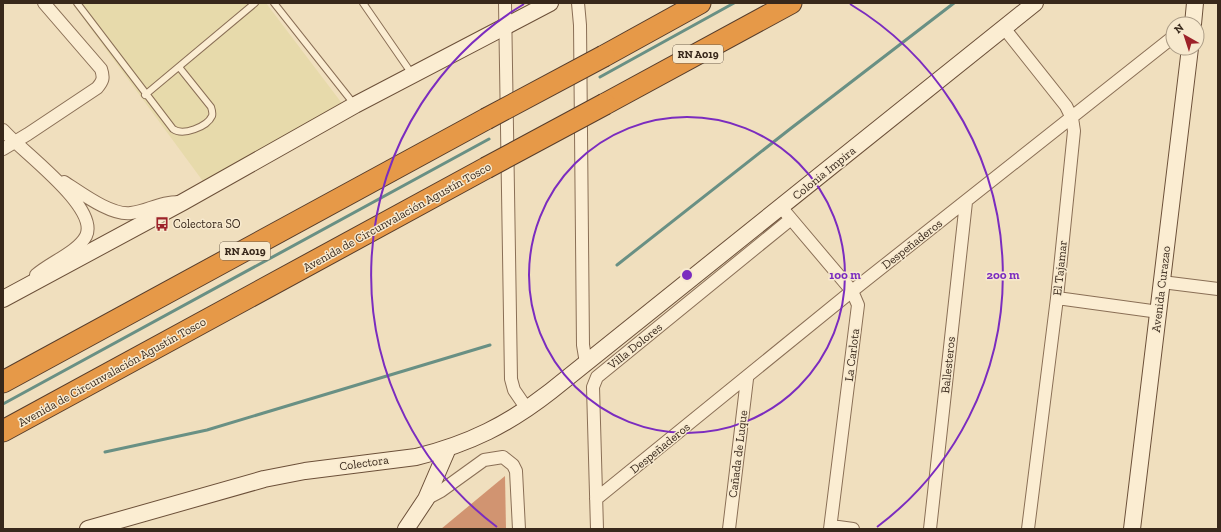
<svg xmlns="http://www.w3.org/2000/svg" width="1221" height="532" font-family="'Zilla Slab',serif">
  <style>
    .farmland { fill: #e7daab }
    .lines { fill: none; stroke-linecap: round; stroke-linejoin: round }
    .stream { stroke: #699084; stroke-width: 3 }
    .building { fill: #d19471 }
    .lane-casing { stroke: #8a6f56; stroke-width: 8 }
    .street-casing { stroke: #8a6f56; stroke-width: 14 }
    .secondary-casing { stroke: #6c5039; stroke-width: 18 }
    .highway-casing { stroke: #573d2b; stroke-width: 23 }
    .lane { stroke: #fbedd2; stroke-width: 6 }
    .street { stroke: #fbedd2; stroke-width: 12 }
    .secondary { stroke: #fbedd2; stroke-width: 16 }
    .highway { stroke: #e69948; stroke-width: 21 }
    .highway-bridge-casing { stroke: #573d2b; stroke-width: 23; stroke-linecap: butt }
    .highway-bridge { stroke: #e69948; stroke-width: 21 }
    .ring { fill: none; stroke: #7b2cbf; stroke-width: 2 }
    .labels { text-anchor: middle; stroke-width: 3; stroke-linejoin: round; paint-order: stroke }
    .shield { fill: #f7e9ce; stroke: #716251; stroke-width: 1 }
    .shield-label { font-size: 11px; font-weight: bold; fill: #38281b }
    .street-label { font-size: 12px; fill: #38281b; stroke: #f7e9ce }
    .poi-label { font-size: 12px; fill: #38281b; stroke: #f7e9ce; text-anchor: start }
    .centre { fill: #7b2cbf; stroke: #f7e9ce; stroke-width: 2 }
    .ring-label { font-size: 12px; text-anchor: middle; font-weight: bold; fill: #7b2cbf; stroke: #f7e9ce; stroke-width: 3; stroke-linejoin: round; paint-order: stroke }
  </style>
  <rect width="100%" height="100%" fill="#f0dfbe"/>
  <path class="farmland" d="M72,3H266L347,110L205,184Z"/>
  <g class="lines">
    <path class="stream" d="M600,77L734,3
      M617,265L790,129L954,3
      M3,404L489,139
      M105,452L207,430L490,345"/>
  </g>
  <path class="building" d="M505,476L506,529H441Z"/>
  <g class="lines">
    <defs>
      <path id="lane" d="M77,3L173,129C183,136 207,127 212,116C213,113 212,110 211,107L179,67
        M274,3L354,104
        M363,3L412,74
        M145,95L255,3"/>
      <path id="street" d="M505,3L511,379L514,390L527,409
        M578,3L580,25L583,345L586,363
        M1004,28L1066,106L1072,118L1074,131L1057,298L1028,529
        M3,130C20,150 100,207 86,236C78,252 49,263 36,275
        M3,149L28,134L97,88C103,81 104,78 101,69L44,3
        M64,182C80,192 111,216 131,213C149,211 160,201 182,202
        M786,213L852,291L858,305L830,529
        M1162,282L1218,289
        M1057,298L1159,312
        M426,499L441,491L484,460L503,457L513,465L516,471L519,529
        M596,499L852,291L1173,37
        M831,526L853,529
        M597,529L593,387L597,377L791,219
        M729,529L747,379
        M930,529L966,202"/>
      <path id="secondary" d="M1193,24L1195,3
        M3,299L183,202L355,105L550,3
        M88,529L264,479L305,471L416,457C469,444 509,424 551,391L1035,3
        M406,529L426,499L448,448
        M1132,529L1190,48"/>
      <path id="highway" d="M604,56L700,3
        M605,104L791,3
        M3,382L486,119
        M3,431L486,168"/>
    </defs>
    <use href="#lane" class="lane-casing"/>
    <use href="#street" class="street-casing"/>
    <use href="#secondary" class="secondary-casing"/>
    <use href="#highway" class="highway-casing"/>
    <use href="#lane" class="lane"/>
    <use href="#street" class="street"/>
    <use href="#secondary" class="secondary"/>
    <use href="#highway" class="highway"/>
    <defs>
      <path id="highway-bridge" d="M486,119L604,56
        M486,168L605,104"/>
    </defs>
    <use href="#highway-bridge" class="highway-bridge-casing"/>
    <use href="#highway-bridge" class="highway-bridge"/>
  </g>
  <g class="ring">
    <circle cx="687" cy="275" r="158"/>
    <path d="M497 527A316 316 0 0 1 524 4M850 4A316 316 0 0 1 877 527"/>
  </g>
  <defs>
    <symbol id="bus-bare" viewBox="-9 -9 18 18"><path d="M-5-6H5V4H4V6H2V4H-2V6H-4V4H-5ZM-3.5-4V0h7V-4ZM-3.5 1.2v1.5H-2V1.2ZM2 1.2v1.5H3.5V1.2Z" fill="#9d2229" stroke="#f7e9ce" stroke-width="2.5" paint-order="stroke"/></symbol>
  </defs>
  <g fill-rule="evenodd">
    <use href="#bus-bare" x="152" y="214" width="20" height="20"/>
  </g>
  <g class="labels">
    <g class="shield">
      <rect x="673" y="45" width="50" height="18" rx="3"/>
      <rect x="220" y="242" width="50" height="18" rx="3"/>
    </g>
    <g class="shield-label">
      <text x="698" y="58">RN A019</text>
      <text x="245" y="255">RN A019</text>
    </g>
    <g class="street-label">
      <text transform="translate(824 173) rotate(-39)" y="4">Colonia Impira</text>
      <text transform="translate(397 217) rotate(-29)" y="4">Avenida de Circunvalación Agustín Tosco</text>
      <text transform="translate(912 244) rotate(-38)" y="4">Despeñaderos</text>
      <text transform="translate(1060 268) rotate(-84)" y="4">El Tajamar</text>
      <text transform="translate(1161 289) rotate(-83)" y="4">Avenida Curazao</text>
      <text transform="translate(635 346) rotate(-39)" y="4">Villa Dolores</text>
      <text transform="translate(852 355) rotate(-83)" y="4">La Carlota</text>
      <text transform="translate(948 365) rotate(-84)" y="4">Ballesteros</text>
      <text transform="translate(112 372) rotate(-29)" y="4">Avenida de Circunvalación Agustín Tosco</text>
      <text transform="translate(660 448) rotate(-39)" y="4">Despeñaderos</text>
      <text transform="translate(738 454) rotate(-83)" y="4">Cañada de Luque</text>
      <text transform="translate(364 463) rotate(-8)" y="4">Colectora</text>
    </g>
    <g class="poi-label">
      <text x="173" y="228">Colectora SO</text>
    </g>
  </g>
  <circle cx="687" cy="275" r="6" class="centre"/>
  <g class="ring-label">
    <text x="845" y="279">100 m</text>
    <text x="1003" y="279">200 m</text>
  </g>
  <rect width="1221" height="532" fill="none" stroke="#38281b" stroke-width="8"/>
  <g transform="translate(1185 36) rotate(321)"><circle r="19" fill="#f7e9ce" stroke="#ab9c86"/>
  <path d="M0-3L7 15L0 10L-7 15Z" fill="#9d2229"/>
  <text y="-6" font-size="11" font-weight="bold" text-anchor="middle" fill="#38281b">N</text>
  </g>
</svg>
